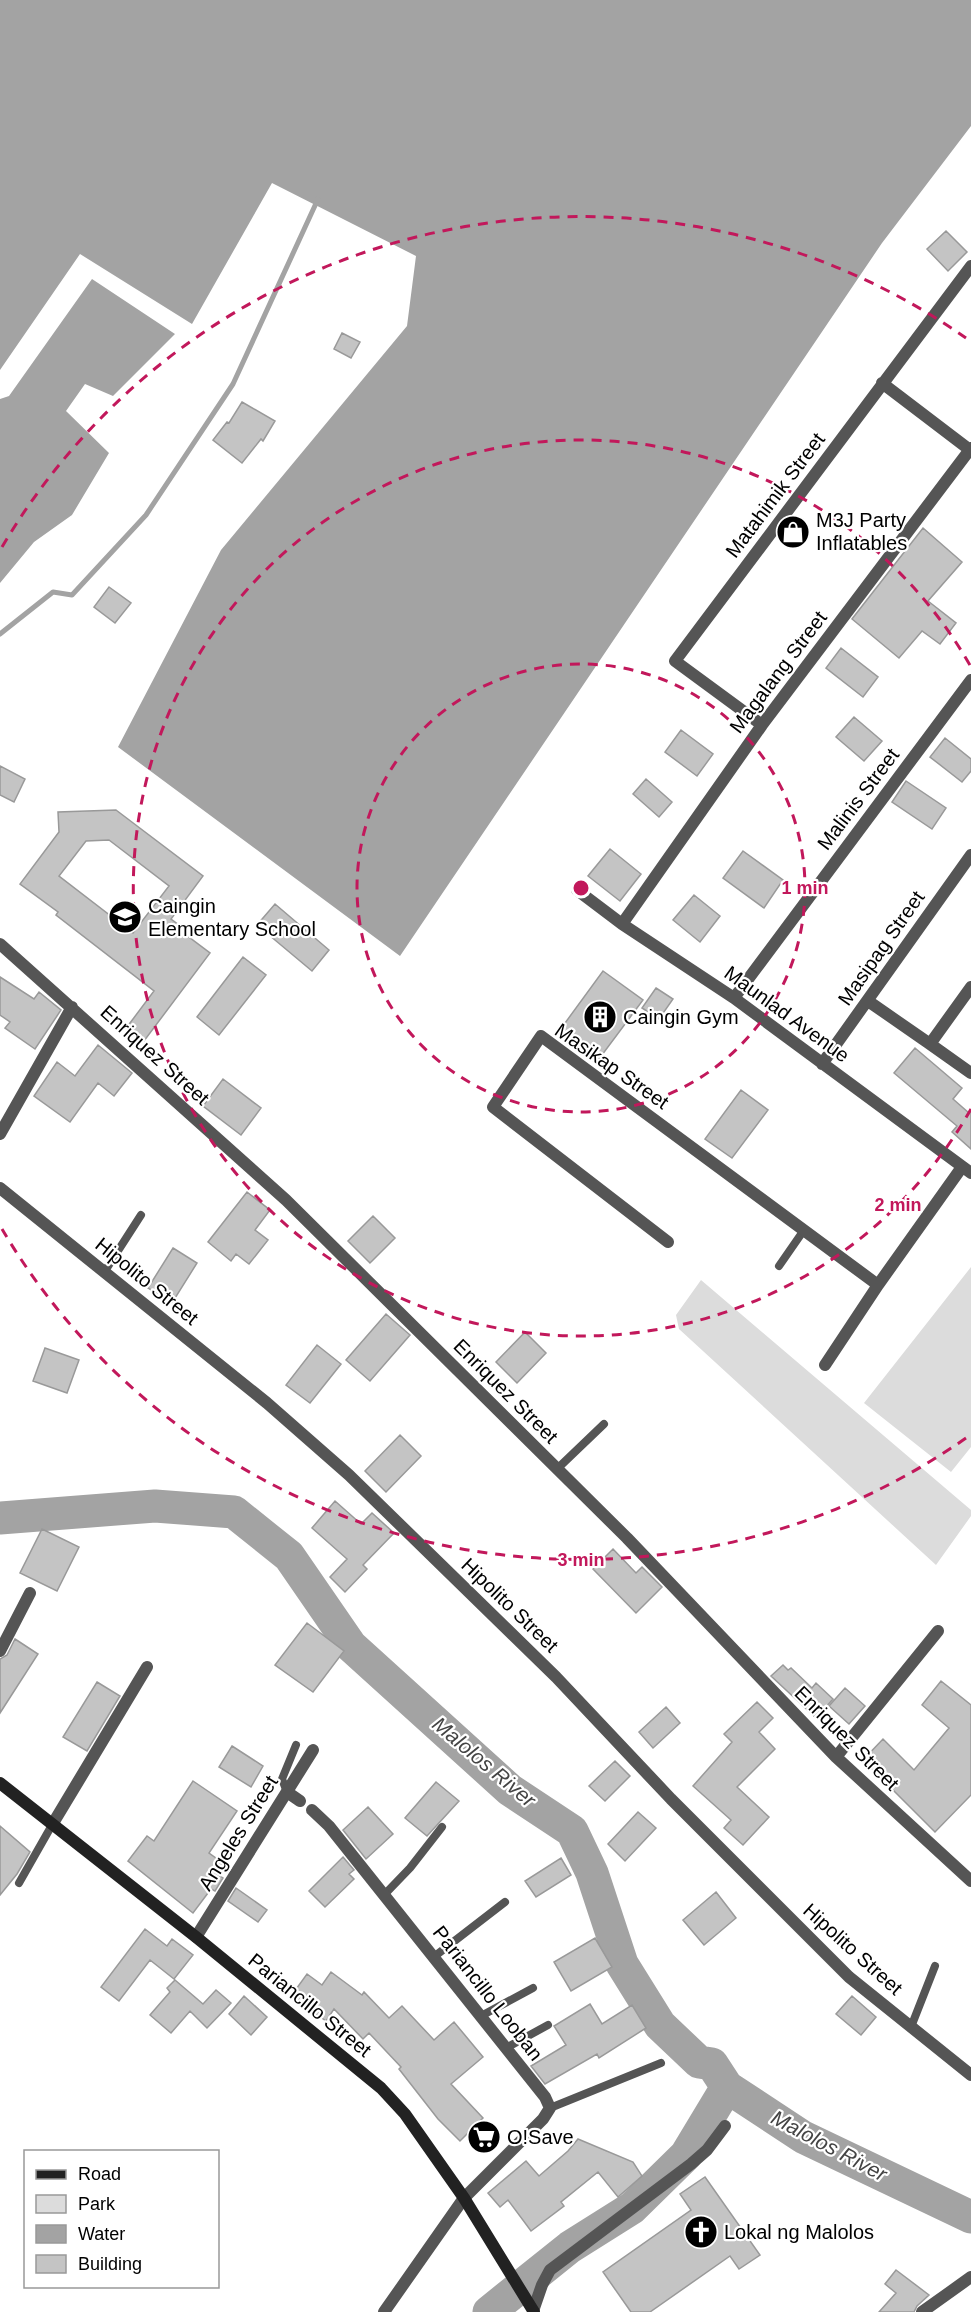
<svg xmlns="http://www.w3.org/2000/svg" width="971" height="2312" font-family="Helvetica,sans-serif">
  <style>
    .green { fill: #dcdcdc }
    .water { fill: #a3a3a3 }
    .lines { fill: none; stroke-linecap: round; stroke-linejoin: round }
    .stream { stroke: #a3a3a3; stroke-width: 5 }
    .river { stroke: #a3a3a3; stroke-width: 33 }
    .building { fill: #c4c4c4; stroke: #999; stroke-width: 1.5; fill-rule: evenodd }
    .service { stroke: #555; stroke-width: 8 }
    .minor { stroke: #555; stroke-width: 12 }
    .secondary { stroke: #222; stroke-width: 12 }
    .ring { fill: none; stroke: #c2185b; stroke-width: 3; stroke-dasharray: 10 8 }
    .labels { text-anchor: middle; stroke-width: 4.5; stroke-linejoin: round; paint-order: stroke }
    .street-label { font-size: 20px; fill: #000; stroke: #fff }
    .poi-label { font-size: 20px; fill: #000; stroke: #fff; text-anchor: start }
    .water-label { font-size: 21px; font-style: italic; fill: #444; stroke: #fff }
    .centre { fill: #c2185b; stroke: #fff; stroke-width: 3 }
    .ring-label { font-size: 18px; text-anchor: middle; font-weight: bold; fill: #c2185b; stroke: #fff; stroke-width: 4.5; stroke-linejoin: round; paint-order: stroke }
  </style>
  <rect width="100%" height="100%" fill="#fff"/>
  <path class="green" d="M971,1267V1447L951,1472L864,1403Z
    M701,1280L971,1510V1516L936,1565L679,1329L676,1315Z"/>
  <path class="water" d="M0,0H971V126L882,243L400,956L118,747L221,550L407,326L416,256L272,183L192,324L80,254L0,370Z
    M92,279L175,334L113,396L85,384L66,411L109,453L72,515L34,542L0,583V399L9,396Z"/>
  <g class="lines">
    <path class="stream" d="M0,634L53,592L72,595L146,515L233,384L318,199"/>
    <path class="river" d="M0,1518L155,1506L234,1512L289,1556L351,1646L510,1790L572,1831L592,1873L622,1964L660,2025L699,2062L712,2064L727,2087L803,2137L971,2217
      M489,2312L570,2247L632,2208L686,2155L727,2087"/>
  </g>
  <path class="building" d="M946,231L967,252L948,271L927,249Z
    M342,333L360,342L351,358L334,349Z
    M242,402L275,421L263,441L261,439L242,463L213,440L227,422L229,423Z
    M923,528L962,562L928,601L956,623L940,644L922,631L899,658L852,619Z
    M109,587L131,603L115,623L94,607Z
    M841,648L878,677L863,697L826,668Z
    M854,717L882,741L864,761L836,737Z
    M681,730L713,754L697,776L665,752Z
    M945,738L971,759V771L962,782L930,757Z
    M0,766L25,779L14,802L0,795Z
    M646,779L672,802L659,817L633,794Z
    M906,781L946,808L932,829L892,802Z
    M116,810L203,876L171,919L183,928L181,931L210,953L144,1041L127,1027L154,991L56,915L58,912L20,884L59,832L58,812ZM109,840L169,886L133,933L59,876L86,841Z
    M610,849L641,874L620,901L588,876Z
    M743,851L783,880L764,908L723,878Z
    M694,895L720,916L700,942L673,920Z
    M275,904L329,950L312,971L257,925Z
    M243,957L266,975L219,1035L197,1017Z
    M603,971L643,1000L596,1063L557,1034Z
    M0,977L34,999L39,992L61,1010L35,1049L5,1028L10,1022L0,1015Z
    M656,988L673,999L659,1019L642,1008Z
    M98,1045L132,1073L114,1096L98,1083L70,1122L34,1096L57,1062L75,1076Z
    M915,1048L962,1088L953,1099L969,1113L971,1111V1149L952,1132L957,1126L894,1073Z
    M223,1079L261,1108L241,1135L203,1106Z
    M741,1090L768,1110L732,1158L705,1139Z
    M247,1192L270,1210L255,1230L268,1240L249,1264L236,1254L231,1261L208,1242Z
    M373,1216L395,1238L370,1263L348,1241Z
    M173,1248L197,1263L172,1303L148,1288Z
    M386,1314L410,1335L370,1381L346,1360Z
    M525,1332L546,1353L517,1383L496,1362Z
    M317,1345L341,1364L310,1403L286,1385Z
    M45,1348L79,1360L67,1393L33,1381Z
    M400,1435L421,1456L386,1492L365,1471Z
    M335,1501L361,1524L372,1513L394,1533L363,1565L367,1569L345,1592L330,1577L347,1559L312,1528Z
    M42,1529L79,1547L57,1591L20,1573Z
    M613,1549L636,1573L642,1567L662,1587L636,1613L593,1569Z
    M307,1623L344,1651L313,1692L275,1665Z
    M15,1639L38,1654L0,1713V1659L7,1655Z
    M783,1665L788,1670L791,1668L812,1688L816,1683L833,1699L816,1718L771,1676Z
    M941,1681L971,1705V1795L935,1832L863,1760L883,1739L914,1770L949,1728L922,1705Z
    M97,1682L120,1696L87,1751L63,1737Z
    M845,1688L865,1706L849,1724L829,1706Z
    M757,1702L773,1718L759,1732L775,1749L737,1787L769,1817L743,1845L724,1828L731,1820L693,1786L732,1742L724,1734Z
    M666,1707L680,1723L653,1748L639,1732Z
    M232,1746L263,1766L251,1787L219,1767Z
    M615,1761L630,1776L605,1801L589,1786Z
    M193,1781L237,1811L209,1853L227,1866L220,1876L223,1878L215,1891L211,1889L193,1913L128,1861L147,1836L154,1841Z
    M436,1782L459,1801L427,1836L405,1818Z
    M368,1807L393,1834L366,1859L343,1830Z
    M638,1812L656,1828L625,1861L608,1844Z
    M0,1826L30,1852L17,1874L0,1895Z
    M343,1857L354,1870L349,1874L354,1879L325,1907L309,1891Z
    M561,1858L571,1875L536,1897L525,1881Z
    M236,1888L267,1910L258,1922L228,1901Z
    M716,1892L736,1918L704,1945L683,1920Z
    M145,1929L167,1946L172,1939L193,1955L174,1979L150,1960L119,2001L101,1987Z
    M595,1938L612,1967L571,1991L554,1962Z
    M331,1972L362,1995L364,1992L389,2018L402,2006L434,2040L454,2022L483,2057L451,2084L483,2118L460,2141L438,2119L399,2069L401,2067L369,2033L363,2039L334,2009L326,2021L291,1996L307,1974L322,1985Z
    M175,1980L203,2004L216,1990L231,2003L207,2028L190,2011L171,2033L150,2015L170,1992L167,1988Z
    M244,1996L267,2017L251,2035L229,2014Z
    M852,1996L876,2017L861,2035L836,2014Z
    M590,2004L602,2024L632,2005L646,2028L599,2058L597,2054L545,2084L531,2066L566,2045L554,2026Z
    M578,2139L633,2162L642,2176L618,2197L598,2172L561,2202L564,2206L531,2231L508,2200L500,2207L488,2193L526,2161L539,2176L568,2151Z
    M705,2177L760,2255L739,2269L730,2256L650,2312H631L603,2272L691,2210L680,2194Z
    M896,2270L929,2295L917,2306L914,2312H879L896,2293L885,2284Z"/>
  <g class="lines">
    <path class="service" d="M779,1266L804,1230
      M105,1271L141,1215
      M557,1469L604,1424
      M287,1792L282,1779L296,1745
      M19,1883L52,1825
      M384,1895L410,1868L442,1827
      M435,1956L505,1902
      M481,2016L533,1988
      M911,2027L935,1966
      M506,2048L548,2025
      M550,2108L661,2063"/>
    <path class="minor" d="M882,383L970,450
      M762,725L675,661L971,266
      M577,890L622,924L734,998L971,1173
      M622,924L762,725L971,448
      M0,944L286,1200L627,1538L836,1757L971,1881
      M971,987L930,1044L971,1073
      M734,998L971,680
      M868,1001L930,1044
      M822,1064L971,855
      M0,1134L72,1007
      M0,1188L267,1403L349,1475L556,1677L671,1799L849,1977L971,2075
      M668,1242L493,1107L541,1036L878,1285
      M825,1365L878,1285L962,1167
      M0,1651L30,1593
      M836,1757L938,1631
      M287,1792L300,1801
      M312,1810L329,1826L545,2097L550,2108L543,2119L464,2198L384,2312
      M52,1825L147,1667
      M196,1937L313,1750
      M533,2311L542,2285L550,2270L691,2164L707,2150L725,2126
      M922,2312L971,2277"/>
    <path class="secondary" d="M0,1783L196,1937L381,2088L405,2114L464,2198L534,2312"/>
  </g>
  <g class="ring">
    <circle cx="581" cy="888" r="224"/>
    <path d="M971 1109A448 448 0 1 1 971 667"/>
    <path d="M966 1438A672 672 0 0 1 2 1229M2 547A672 672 0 0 1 966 338"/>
  </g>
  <defs>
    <symbol id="shop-disc" viewBox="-11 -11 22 22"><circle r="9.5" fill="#000" stroke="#fff"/><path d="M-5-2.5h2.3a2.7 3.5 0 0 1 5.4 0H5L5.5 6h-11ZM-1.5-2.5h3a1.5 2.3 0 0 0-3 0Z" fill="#fff"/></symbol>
    <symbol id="school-disc" viewBox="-11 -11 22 22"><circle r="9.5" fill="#000" stroke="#fff"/><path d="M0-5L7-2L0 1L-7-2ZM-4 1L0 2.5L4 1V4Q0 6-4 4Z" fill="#fff"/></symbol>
    <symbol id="building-disc" viewBox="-11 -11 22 22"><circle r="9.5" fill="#000" stroke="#fff"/><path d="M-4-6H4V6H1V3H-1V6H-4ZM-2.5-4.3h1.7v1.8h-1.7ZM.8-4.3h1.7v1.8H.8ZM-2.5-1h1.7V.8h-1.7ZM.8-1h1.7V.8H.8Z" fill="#fff"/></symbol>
    <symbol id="supermarket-disc" viewBox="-11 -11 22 22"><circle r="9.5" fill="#000" stroke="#fff"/><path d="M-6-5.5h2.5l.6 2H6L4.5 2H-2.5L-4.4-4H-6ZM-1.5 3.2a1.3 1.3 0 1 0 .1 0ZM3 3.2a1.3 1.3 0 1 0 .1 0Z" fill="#fff"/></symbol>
    <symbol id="church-disc" viewBox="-11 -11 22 22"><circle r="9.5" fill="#000" stroke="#fff"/><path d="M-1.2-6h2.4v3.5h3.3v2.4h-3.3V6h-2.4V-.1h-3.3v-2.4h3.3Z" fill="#fff"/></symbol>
  </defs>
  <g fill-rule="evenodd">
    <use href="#shop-disc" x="774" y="513" width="38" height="38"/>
    <use href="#school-disc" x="106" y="898" width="38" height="38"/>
    <use href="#building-disc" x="581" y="998" width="38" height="38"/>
    <use href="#supermarket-disc" x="465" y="2118" width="38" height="38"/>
    <use href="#church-disc" x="682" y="2213" width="38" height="38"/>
  </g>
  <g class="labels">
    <g class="street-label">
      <text transform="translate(775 495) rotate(-53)" y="7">Matahimik Street</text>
      <text transform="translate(778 672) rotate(-53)" y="7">Magalang Street</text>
      <text transform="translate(858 799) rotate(-53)" y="7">Malinis Street</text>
      <text transform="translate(881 948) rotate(-55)" y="7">Masipag Street</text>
      <text transform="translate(787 1014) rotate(36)" y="7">Maunlad Avenue</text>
      <text transform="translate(155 1055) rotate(42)" y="7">Enriquez Street</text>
      <text transform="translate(612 1066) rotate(35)" y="7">Masikap Street</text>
      <text transform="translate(147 1281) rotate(39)" y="7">Hipolito Street</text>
      <text transform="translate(506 1391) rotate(45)" y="7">Enriquez Street</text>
      <text transform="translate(510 1605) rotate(44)" y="7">Hipolito Street</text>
      <text transform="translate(847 1738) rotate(45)" y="7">Enriquez Street</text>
      <text transform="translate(238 1833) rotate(-58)" y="7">Angeles Street</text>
      <text transform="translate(853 1949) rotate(42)" y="7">Hipolito Street</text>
      <text transform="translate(488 1993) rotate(52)" y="7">Pariancillo Looban</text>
      <text transform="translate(310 2005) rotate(39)" y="7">Pariancillo Street</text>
    </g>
    <g class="poi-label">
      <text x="816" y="527">M3J Party<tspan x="816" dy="23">Inflatables</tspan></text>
      <text x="148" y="913">Caingin<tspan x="148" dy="23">Elementary School</tspan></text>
      <text x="623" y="1024">Caingin Gym</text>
      <text x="507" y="2144">O!Save</text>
      <text x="724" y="2239">Lokal ng Malolos</text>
    </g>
    <g class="water-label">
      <text transform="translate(484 1762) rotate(40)" y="7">Malolos River</text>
      <text transform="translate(829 2146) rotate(28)" y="7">Malolos River</text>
    </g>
  </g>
  <circle cx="581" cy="888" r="9" class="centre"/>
  <g class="ring-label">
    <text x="805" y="894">1 min</text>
    <text x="898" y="1211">2 min</text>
    <text x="581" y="1566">3 min</text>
  </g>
  <rect x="24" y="2150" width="195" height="138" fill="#ffffff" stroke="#999999" stroke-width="1.5"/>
  <rect x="36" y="2170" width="30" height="9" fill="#222222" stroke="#999999" stroke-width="1.5"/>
  <text x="78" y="2180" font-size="18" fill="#000000">Road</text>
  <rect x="36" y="2195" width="30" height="18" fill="#dcdcdc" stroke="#999999" stroke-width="1.5"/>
  <text x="78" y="2210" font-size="18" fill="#000000">Park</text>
  <rect x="36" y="2225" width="30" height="18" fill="#a3a3a3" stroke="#999999" stroke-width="1.5"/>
  <text x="78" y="2240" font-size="18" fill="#000000">Water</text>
  <rect x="36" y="2255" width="30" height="18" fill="#c4c4c4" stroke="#999999" stroke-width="1.5"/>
  <text x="78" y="2270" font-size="18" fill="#000000">Building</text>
</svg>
